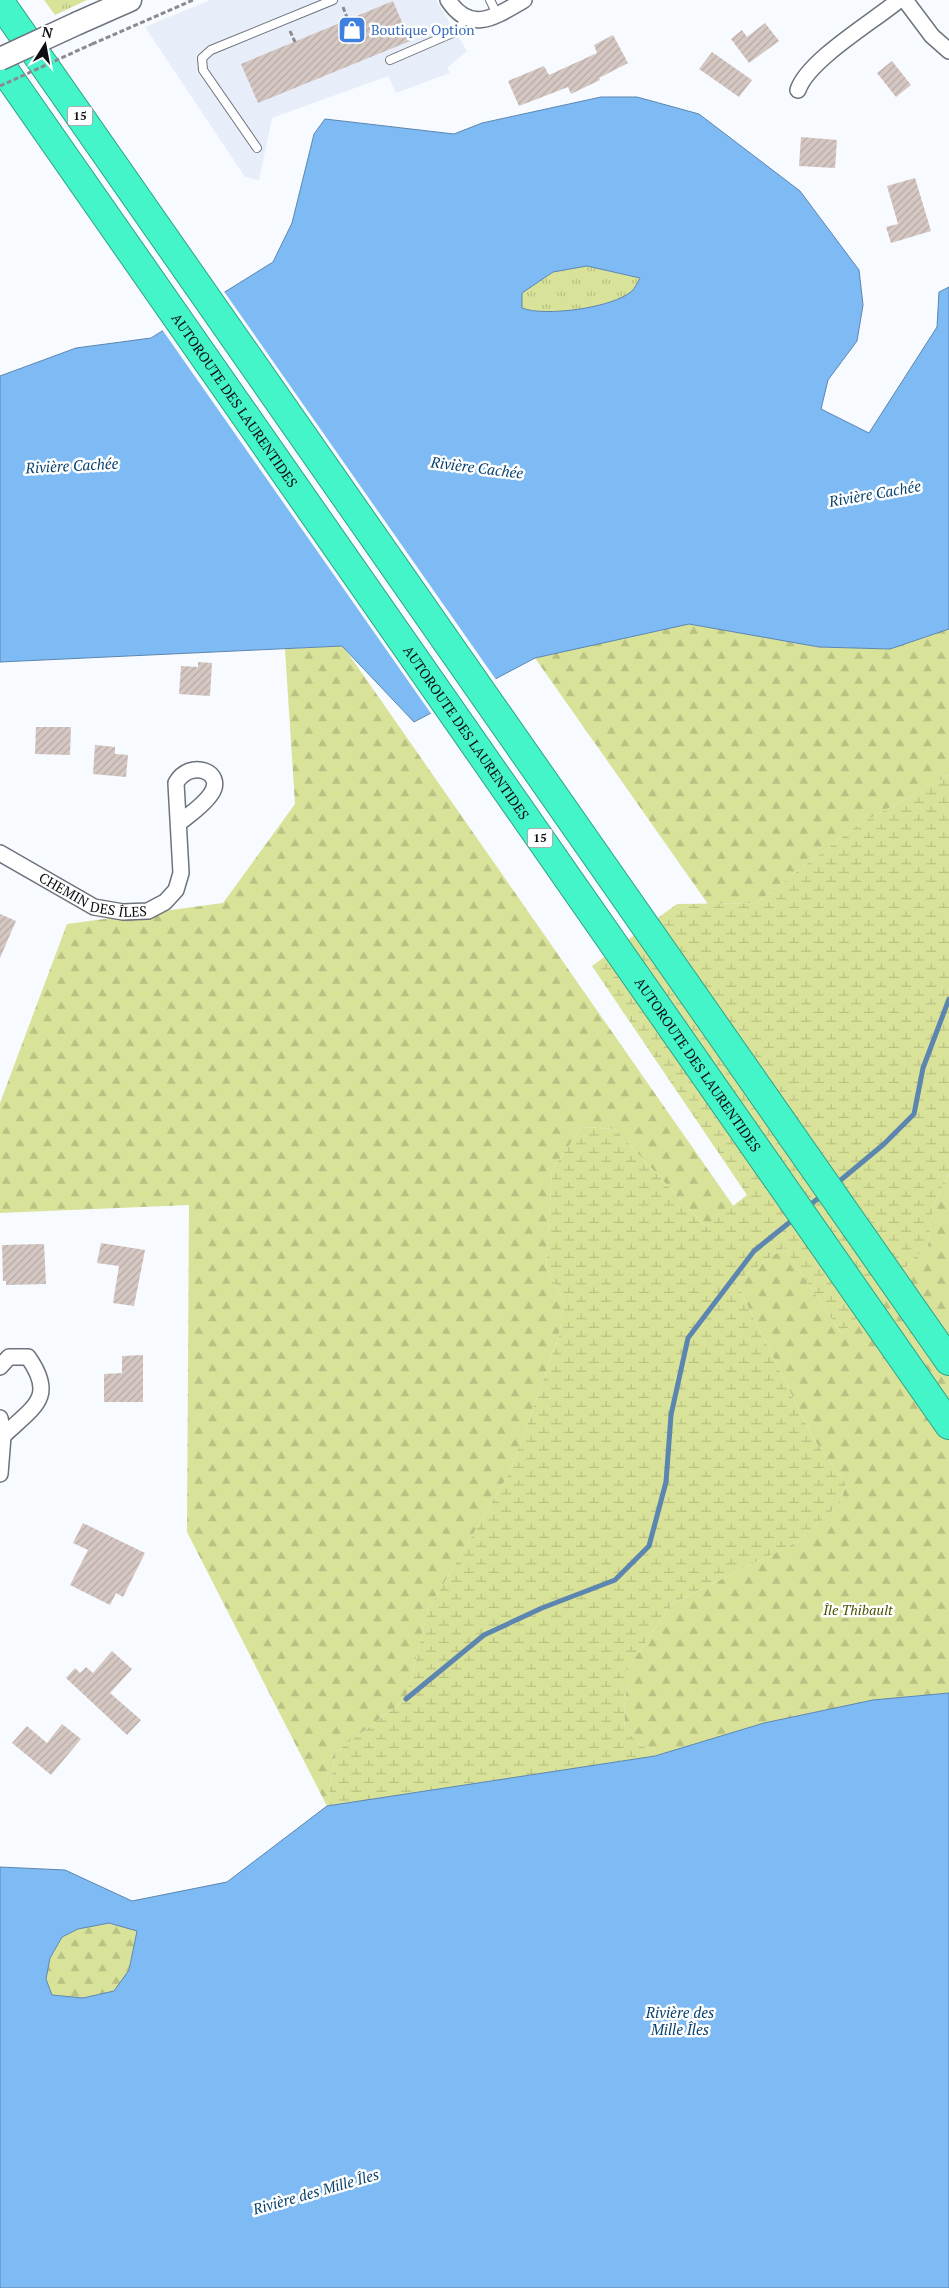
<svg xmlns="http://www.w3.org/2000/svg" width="949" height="2288" font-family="'PT Serif',serif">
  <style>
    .built { fill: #e8eef9 }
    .grass { fill: url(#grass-tufts) }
    .forest { fill: url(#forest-firs) }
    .wetland { fill: url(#wetland-marsh) }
    .water { fill: #7ebaf3; stroke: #5c86b0; fill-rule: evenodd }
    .pier { fill: #f7fafe }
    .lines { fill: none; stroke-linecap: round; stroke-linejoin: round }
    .stream { stroke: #5c86b0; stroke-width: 5 }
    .building { fill: url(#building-hatch) }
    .service-casing { stroke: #6d737d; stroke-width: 10 }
    .minor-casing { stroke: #6d737d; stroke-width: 18 }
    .secondary-casing { stroke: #6d737d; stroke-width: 25 }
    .motorway-casing { stroke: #30a488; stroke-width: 30 }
    .path { stroke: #898b8f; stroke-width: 3; stroke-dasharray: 5 2.5; stroke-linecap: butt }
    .service { stroke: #fff; stroke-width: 8 }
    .minor { stroke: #fff; stroke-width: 15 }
    .secondary { stroke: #fff; stroke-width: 22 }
    .motorway { stroke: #43f5c8; stroke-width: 28 }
    .secondary-bridge-casing { stroke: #6d737d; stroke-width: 25; stroke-linecap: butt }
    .path-bridge { stroke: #898b8f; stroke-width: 3; stroke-dasharray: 5 2.5; stroke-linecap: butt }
    .secondary-bridge { stroke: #fff; stroke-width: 22 }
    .labels { text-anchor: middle; stroke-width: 5; stroke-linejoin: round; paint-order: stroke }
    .shield { fill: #fff; stroke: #555659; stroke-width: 1 }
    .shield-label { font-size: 12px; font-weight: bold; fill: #0c0e12 }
    .shop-label { font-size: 14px; fill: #366cbe; stroke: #fff; text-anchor: start }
    .street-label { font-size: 14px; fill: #0c0e12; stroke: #fff }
    .park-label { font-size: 14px; font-style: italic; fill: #4d5200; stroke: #fff }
    .water-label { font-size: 15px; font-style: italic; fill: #084370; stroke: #fff }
  </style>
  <defs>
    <pattern id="grass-tufts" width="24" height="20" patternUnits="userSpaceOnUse" patternTransform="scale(1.25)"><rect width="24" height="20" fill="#d9e299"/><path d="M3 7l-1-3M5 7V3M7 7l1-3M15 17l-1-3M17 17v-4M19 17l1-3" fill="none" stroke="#b9c183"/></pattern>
    <pattern id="forest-firs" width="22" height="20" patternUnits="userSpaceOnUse" patternTransform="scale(1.25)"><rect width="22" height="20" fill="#d9e299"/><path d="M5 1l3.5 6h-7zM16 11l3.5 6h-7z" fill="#b9c183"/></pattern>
    <pattern id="wetland-marsh" width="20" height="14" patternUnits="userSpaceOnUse" patternTransform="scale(1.25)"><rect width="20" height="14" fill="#d9e299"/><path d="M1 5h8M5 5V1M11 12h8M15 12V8" fill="none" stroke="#b9c183"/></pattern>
    <pattern id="building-hatch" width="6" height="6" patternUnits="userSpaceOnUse" patternTransform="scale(1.25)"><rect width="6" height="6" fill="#d5c7c2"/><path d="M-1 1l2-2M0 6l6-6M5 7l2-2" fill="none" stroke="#b6aaa6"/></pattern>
  </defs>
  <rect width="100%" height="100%" fill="#f7fafe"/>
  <path class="built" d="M210,0H436L467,51L447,68L450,73L396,93L388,76L272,118L259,180L245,177L145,27Z"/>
  <path class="grass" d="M44,0H87L55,15Z
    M587,266L640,278C638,282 635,288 632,291C614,308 544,317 522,308V292L553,272Z"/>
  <path class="forest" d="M689,624L819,647L890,649L949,629V775L858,825L756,903L708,904L535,658Z
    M343,646L734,1207L706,1227L615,1129L582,1127L552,1170L546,1267L564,1302L559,1336L511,1470L428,1610L406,1699L336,1752L327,1806L187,1532L189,1205L0,1213V1103L67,924L223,903L295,804L285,649Z
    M949,1174V1693L873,1700L764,1723L655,1756L625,1731L624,1710L629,1666L672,1604L797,1542L840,1504L846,1484L813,1438L736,1282L784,1248L842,1334L928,1245L933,1205Z
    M109,1923L137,1930L129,1970L114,1991L83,1998L52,1995L46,1979L50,1958L62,1937L78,1929Z"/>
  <path class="wetland" d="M949,775V1174L933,1205L928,1245L842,1334L784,1248L736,1282L813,1438L846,1484L840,1504L797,1542L672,1604L629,1666L624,1710L625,1731L655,1756L327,1806L336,1752L406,1699L428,1610L511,1470L559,1336L564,1302L546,1267L552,1170L582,1127L615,1129L706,1227L747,1195L592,966L677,904L756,903L858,825Z"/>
  <path class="water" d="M601,97H637L699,114L800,191L859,270L863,305L857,341L828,380L821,409L869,433L937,327L939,292L949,287V629L890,649L819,647L689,624L535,658L414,722L342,646L0,662V376L76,348L151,338L273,262L292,223L314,134L325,119L454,134L482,123ZM587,266L640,278C638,282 635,288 632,291C613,308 544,317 522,308V293L553,272Z
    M949,1693V2288H0V1867L65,1870L132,1901L227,1882L327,1806L655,1756L764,1723L873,1700ZM109,1923L137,1931L129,1970L114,1991L83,1998L52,1995L46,1979L50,1958L62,1937L78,1929Z"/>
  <path class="pier" d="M223,290L497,681L432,715L161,328Z"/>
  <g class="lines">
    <path class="stream" d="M836,1184L884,1144L914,1114L923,1068L949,999
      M807,1207L824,1194
      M406,1699L484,1635L542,1608L615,1580L649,1546L666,1482L671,1415L688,1338L754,1251L795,1218"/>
  </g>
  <path class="building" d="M393,1L410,41L258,103L241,64Z
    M765,23L779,41L749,63L731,39L742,30L747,37Z
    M613,35L628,63L599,78L600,80L571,94L568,87L519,106L508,81L544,66L549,75L597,53L594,45Z
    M712,52L752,80L739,97L699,69Z
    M892,61L911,85L896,97L877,73Z
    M801,137L837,140L835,168L799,166Z
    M915,178L931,231L891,243L886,227L898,224L887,186Z
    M198,662L212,663L210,696L179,694L181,666L198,667Z
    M36,727H71L70,755L35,754Z
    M95,745L115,747V754L128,755L126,777L93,774Z
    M0,914L16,921L0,958Z
    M101,1243L145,1250L134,1306L113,1303L119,1266L97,1263Z
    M44,1244L46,1284L6,1285V1281H3L2,1245Z
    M143,1355V1402H104V1374L122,1373V1356Z
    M83,1523L145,1553L123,1597L116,1593L110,1605L70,1585L88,1550L73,1543Z
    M112,1651L132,1669L110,1693L141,1720L127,1735L66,1678L75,1668L80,1673L86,1667L93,1673Z
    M62,1724L81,1739L51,1775L12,1743L27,1726L47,1743Z"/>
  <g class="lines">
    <defs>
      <path id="service" d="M490,0L497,14
        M390,60L457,31L466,18
        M257,148L203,70L202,58L211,50L333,0"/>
      <g id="minor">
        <path d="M448,0C471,35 496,16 524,0"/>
        <path d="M905,0L932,36L949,51"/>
        <path d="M798,90C808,60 874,21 899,0"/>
        <path id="s1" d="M0,853L94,907L123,912L148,911L165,902L176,890L181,873L176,783C190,758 226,772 211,794C203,806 190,814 179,823"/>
        <path d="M0,1367L9,1357H28C57,1398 33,1407 3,1436L0,1418"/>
        <path d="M0,1436H3L0,1474"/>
      </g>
      <path id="secondary" d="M78,23L130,0"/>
      <g id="motorway">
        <path d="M0,2L949,1361"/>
        <path id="s2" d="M0,64L949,1425"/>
      </g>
    </defs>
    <use href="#service" class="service-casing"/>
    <use href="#minor" class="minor-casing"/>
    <use href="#secondary" class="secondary-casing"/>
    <use href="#motorway" class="motorway-casing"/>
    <path class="path" d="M343,7L348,20
      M290,31L295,42
      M92,44L193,0"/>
    <use href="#service" class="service"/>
    <use href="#minor" class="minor"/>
    <use href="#secondary" class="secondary"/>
    <use href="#motorway" class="motorway"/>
    <defs>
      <path id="secondary-bridge" d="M0,59L78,23"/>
    </defs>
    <use href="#secondary-bridge" class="secondary-bridge-casing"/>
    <path class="path-bridge" d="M0,86L92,44"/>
    <use href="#secondary-bridge" class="secondary-bridge"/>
  </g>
  <defs>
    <symbol id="shop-square" viewBox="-11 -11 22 22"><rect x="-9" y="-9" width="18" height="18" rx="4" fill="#3f7fe0" stroke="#fff"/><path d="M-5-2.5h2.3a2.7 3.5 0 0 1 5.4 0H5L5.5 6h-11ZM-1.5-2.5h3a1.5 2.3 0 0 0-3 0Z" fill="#fff"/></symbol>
  </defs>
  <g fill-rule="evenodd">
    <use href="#shop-square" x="336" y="14" width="32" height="32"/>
  </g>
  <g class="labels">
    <g class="shield">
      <rect x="67.5" y="106.5" width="25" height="19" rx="4"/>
      <rect x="527.5" y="828.5" width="25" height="19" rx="4"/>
    </g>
    <g class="shield-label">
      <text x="80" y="120">15</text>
      <text x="540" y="842">15</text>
    </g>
    <g class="shop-label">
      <text x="371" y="35">Boutique Option</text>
    </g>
    <g class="street-label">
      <text dy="5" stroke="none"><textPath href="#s2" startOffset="410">AUTOROUTE DES LAURENTIDES</textPath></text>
      <text dy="5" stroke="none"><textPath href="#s2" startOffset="815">AUTOROUTE DES LAURENTIDES</textPath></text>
      <text dy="5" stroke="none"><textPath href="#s1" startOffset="104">CHEMIN DES ÎLES</textPath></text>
      <text dy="5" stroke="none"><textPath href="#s2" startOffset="1220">AUTOROUTE DES LAURENTIDES</textPath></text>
    </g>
    <g class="park-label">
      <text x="858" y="1615">Île Thibault</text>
    </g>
    <g class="water-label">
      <text transform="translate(72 466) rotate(-3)" y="5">Rivière Cachée</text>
      <text transform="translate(477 468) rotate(7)" y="5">Rivière Cachée</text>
      <text transform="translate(875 494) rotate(-10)" y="5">Rivière Cachée</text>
      <text x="680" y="2018">Rivière des<tspan x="680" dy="17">Mille Îles</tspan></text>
      <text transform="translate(316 2192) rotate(-16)" y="5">Rivière des Mille Îles</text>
    </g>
  </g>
  <g transform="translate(45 45) rotate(11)" stroke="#ffffff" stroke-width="4" paint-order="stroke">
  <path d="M0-4L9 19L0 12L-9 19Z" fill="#0c0e12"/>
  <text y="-8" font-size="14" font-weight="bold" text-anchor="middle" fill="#0c0e12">N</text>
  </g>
</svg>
